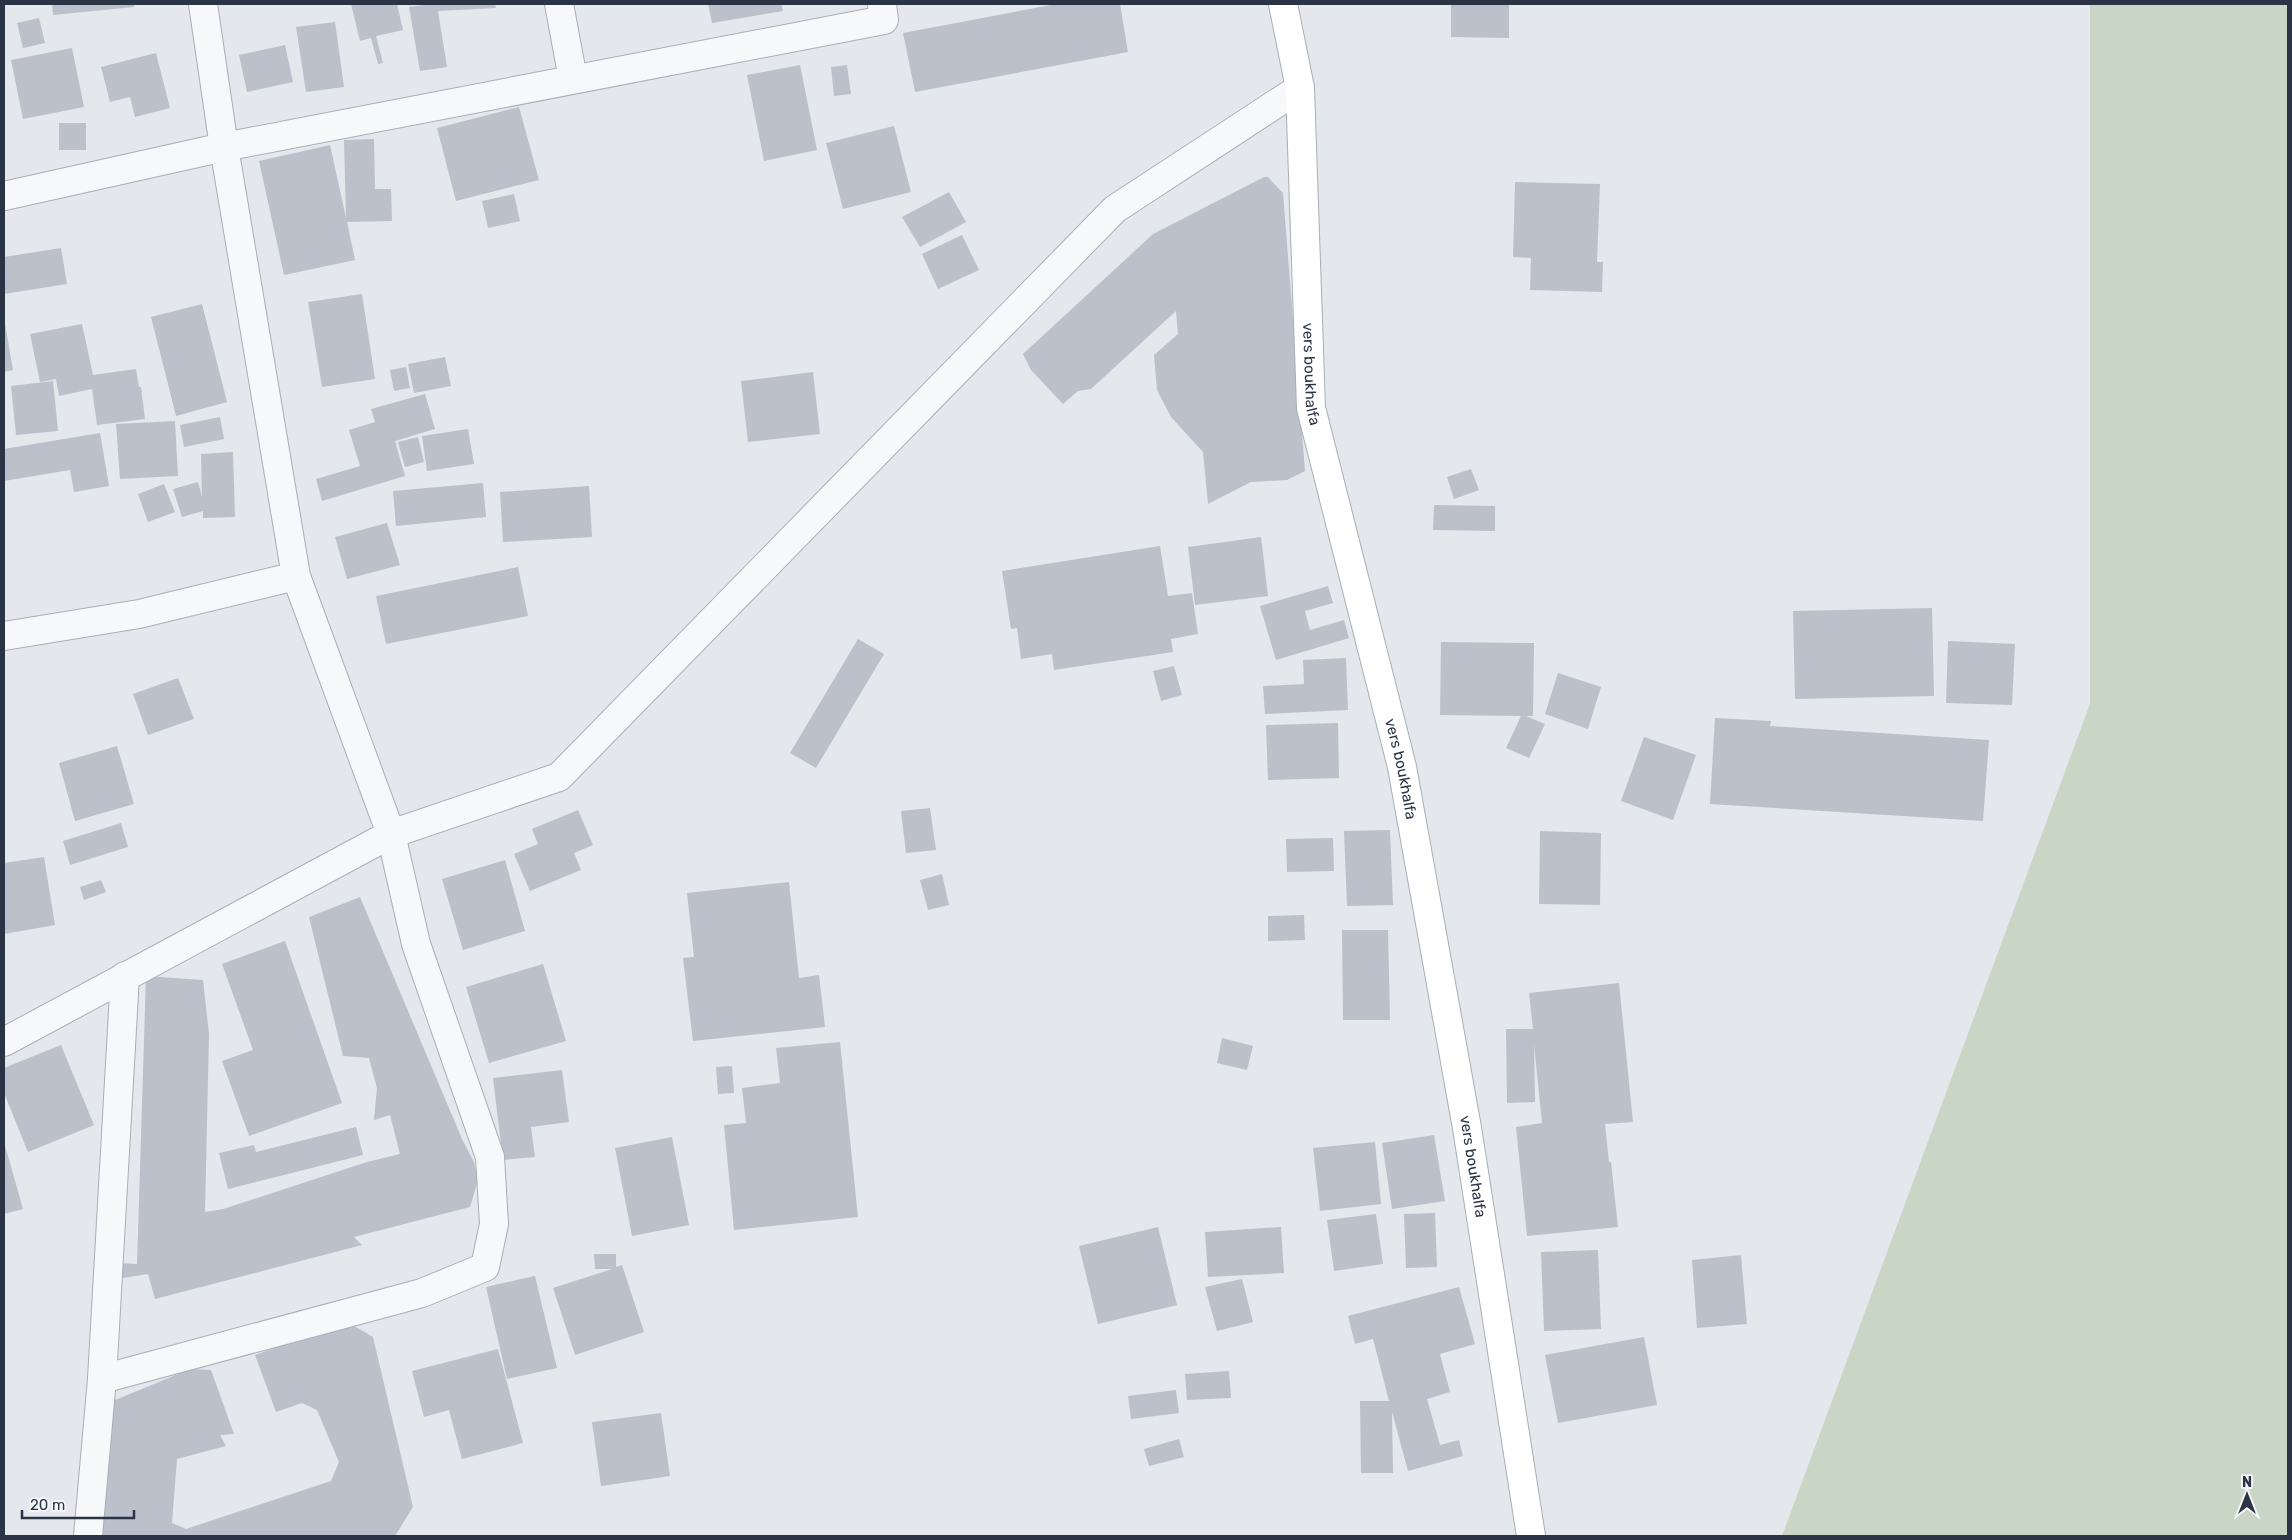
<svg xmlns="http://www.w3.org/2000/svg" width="2292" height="1540" font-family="Rubik,sans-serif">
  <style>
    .green { fill: #c9d6c5 }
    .building { fill: #bbc0ca }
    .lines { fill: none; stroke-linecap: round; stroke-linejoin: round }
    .street-casing { stroke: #a9aeb7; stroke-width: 30 }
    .secondary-casing { stroke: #a9aeb7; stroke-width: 30 }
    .street { stroke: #f7f8fa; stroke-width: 28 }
    .secondary { stroke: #fff; stroke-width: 28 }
    .labels { text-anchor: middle; stroke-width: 4; stroke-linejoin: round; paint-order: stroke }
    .street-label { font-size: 15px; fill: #2b3445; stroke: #f4f6f9 }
  </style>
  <rect width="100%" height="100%" fill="#e4e7ec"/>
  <path class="green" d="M2090,4H2288V1536H1782L2090,704Z"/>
  <path class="building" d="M52,4H134V7L53,15Z
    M351,4H397L403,30L376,36L383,63L378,64L371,38L360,41Z
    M431,4H495L496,8L438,11L447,67L420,71L409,7Z
    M708,4H781L783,11L712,23Z
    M1056,4H1120L1128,52L915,92L903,33Z
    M1451,4H1509V38L1451,37Z
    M39,18L45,43L23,48L17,23Z
    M335,22L344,87L306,92L296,27Z
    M285,45L293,82L247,92L239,55Z
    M72,48L84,107L23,119L11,60Z
    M156,53L170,108L135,117L130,97L110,102L101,67Z
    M800,65L817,150L764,161L747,75Z
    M847,65L851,94L834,96L831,67Z
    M519,107L539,180L456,201L437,128Z
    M59,123H86V150H59Z
    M894,126L911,192L843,209L826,143Z
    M374,139L375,189H391L392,221L347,222L355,260L284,275L259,161L330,145L346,218L344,140Z
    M1264,177H1268L1283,193L1305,471L1287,480L1251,482L1208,504L1203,452L1171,417L1157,390L1154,355L1178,334L1176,311L1091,389L1078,391L1063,404L1031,370L1023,354L1153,234Z
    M1515,182L1600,184L1597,262H1603L1602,292L1530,290L1531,258L1513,257Z
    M949,192L966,222L920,247L902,217Z
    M514,194L520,221L488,228L482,201Z
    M962,235L979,270L938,289L922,254Z
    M61,248L67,284L4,294V257Z
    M362,294L375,379L322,387L308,302Z
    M202,304L227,402L176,416L151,317Z
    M4,318L13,370L4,372Z
    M82,324L93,375L136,369L139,387H141L145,419L97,425L92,389L59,396L56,379L40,382L30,334Z
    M445,357L451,386L414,393L408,364Z
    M406,367L410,388L394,391L390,370Z
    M813,372L820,434L748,442L741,381Z
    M53,381L58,431L16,435L11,386Z
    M425,394L435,429L395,441L405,476L322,501L316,479L360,466L349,430L375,422L371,409Z
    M220,417L224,439L184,447L180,425Z
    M175,421L178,476L120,479L116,424Z
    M468,429L474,464L427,471L422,436Z
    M100,433L109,486L74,492L70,470L4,481V449Z
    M418,437L424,462L405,467L398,442Z
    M233,452L235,517L203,518V511L182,517L173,489L198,482L202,497L201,454Z
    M1471,469L1479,490L1454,499L1447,477Z
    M483,483L486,517L396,526L393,491Z
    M164,484L175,512L148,522L138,494Z
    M589,486L592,537L503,542L500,492Z
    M1434,505L1495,506V531L1433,530Z
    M387,523L400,565L347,579L335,537Z
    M1261,537L1268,596L1195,605L1188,547Z
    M1160,546L1168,596L1192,593L1198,634L1171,639L1173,652L1054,670L1052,654L1021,659L1017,628L1011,629L1002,571Z
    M518,567L528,616L386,644L376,596Z
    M1328,586L1333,603L1305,611L1310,630L1344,620L1349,638L1276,660L1260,606Z
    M1932,608L1934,696L1795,699L1793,611Z
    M858,639L884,654L816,768L790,753Z
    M1948,641L2015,644L2012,705L1946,703Z
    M1441,642L1534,643L1533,716H1526L1545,724L1529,758L1506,748L1521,716L1440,715Z
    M1346,658L1348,710L1265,714L1263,686L1304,684L1303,660Z
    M1174,666L1182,695L1161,701L1153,671Z
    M1558,673L1601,687L1588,729L1545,714Z
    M178,678L194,719L148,735L133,694Z
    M1715,718L1771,721L1770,726L1989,740L1983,821L1710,804Z
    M1338,723L1339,778L1268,780L1266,725Z
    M1644,737L1696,755L1673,820L1621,801Z
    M117,746L134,804L75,821L59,763Z
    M930,808L936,850L906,853L901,811Z
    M578,810L593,845L574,853L581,870L530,891L514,854L538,844L532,829Z
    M121,823L128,847L70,865L63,841Z
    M1390,830L1393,905L1347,906L1344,831Z
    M1540,831L1601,833L1600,905L1539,904Z
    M1333,838L1334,871L1287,872L1286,839Z
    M44,857L55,925L4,934V863Z
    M505,860L525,931L463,950L442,879Z
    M942,874L949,905L928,910L920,880Z
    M101,880L106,892L84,900L80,887Z
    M789,882L799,978L819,975L825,1027L693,1041L683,958L694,957L687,893Z
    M360,897L462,1139L474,1162L478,1180L470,1207L354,1237L362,1245L155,1299L148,1274L123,1278L119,1263L137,1264L146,976L203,980L209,1034L205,1212L223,1209L367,1162L400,1154L390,1115L374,1120L377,1088L369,1058L343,1056L309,917Z
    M1304,915L1305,940L1268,941V916Z
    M1342,930H1388L1390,1020H1343Z
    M285,941L342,1103L249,1136L222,1061L253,1050L222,964Z
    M543,964L566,1041L489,1063L466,987Z
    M1619,983L1633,1122L1605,1124L1609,1162H1611L1618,1227L1527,1236L1516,1127L1542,1123L1534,1044L1535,1102L1507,1103L1506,1029H1533L1529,993Z
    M1222,1038L1253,1046L1247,1070L1217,1063Z
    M840,1042L858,1217L734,1230L724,1125L746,1123L742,1088L780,1083L776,1048Z
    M61,1045L94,1125L28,1152L4,1093V1068Z
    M732,1066L734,1093L718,1094L716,1067Z
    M562,1070L569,1122L531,1127L535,1157L503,1160L493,1078Z
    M356,1127L363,1155L228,1189L219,1153L254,1145L256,1152Z
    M1434,1135L1445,1201L1392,1209L1382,1143Z
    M672,1137L689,1225L632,1236L615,1148Z
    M4,1142L23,1209L4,1214Z
    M1375,1142L1381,1204L1320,1211L1313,1148Z
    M1435,1213L1437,1267L1406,1268L1404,1214Z
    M1376,1214L1383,1264L1334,1271L1327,1220Z
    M1158,1227L1177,1305L1098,1324L1079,1246Z
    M1281,1227L1284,1273L1208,1277L1205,1232Z
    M1598,1250L1601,1329L1544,1331L1541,1252Z
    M594,1254H616V1267L622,1265L644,1332L575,1355L553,1288L612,1269H595Z
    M1741,1255L1747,1324L1697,1328L1692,1260Z
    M535,1276L557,1368L507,1379L486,1287Z
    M1242,1279L1253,1322L1217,1331L1205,1287Z
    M1459,1287L1475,1344L1440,1354L1450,1392L1427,1399L1440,1445L1459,1440L1463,1456L1408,1471L1392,1412L1393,1473H1361L1360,1401H1389L1373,1339L1355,1344L1348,1316Z
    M347,1322L373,1337L413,1507L395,1536H98L108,1403L190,1369L211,1370L234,1434L220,1435L226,1446L177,1459L172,1523L186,1529L331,1481L339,1462L317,1410L302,1403L276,1412L255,1355Z
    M1644,1337L1657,1405L1558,1423L1545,1355Z
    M498,1349L523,1443L462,1459L449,1410L424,1417L412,1371Z
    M1229,1371L1231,1398L1187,1400L1185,1374Z
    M1176,1390L1179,1413L1131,1419L1128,1396Z
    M661,1413L670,1476L601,1486L592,1422Z
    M1179,1439L1184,1457L1149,1466L1144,1449Z"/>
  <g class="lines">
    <defs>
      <path id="street" d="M559,4L573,79
        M4,196L224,147L884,20L882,4
        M4,636L139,614L296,576
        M4,1042L391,834L559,777L1115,209L1300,88
        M102,1379L422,1293L485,1267L494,1224L490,1157L416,944L391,834L296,576L224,147L203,4
        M88,1536L102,1379L125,976"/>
      <g id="secondary">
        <path id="s1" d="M1283,4L1300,88L1311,408L1402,767L1467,1128L1531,1536"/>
      </g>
    </defs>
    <use href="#street" class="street-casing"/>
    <use href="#secondary" class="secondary-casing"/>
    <use href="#street" class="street"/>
    <use href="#secondary" class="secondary"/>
  </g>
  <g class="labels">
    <g class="street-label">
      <text dy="5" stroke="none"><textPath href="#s1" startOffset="372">vers boukhalfa</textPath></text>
      <text dy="5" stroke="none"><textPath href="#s1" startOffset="778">vers boukhalfa</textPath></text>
      <text dy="5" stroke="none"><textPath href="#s1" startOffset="1182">vers boukhalfa</textPath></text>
    </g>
  </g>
  <rect width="2292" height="1540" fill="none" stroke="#2b3445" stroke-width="10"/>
  <g transform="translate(2247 1495)" stroke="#f4f6f9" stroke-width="4" paint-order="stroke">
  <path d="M0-4L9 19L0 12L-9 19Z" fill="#2b3445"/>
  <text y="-8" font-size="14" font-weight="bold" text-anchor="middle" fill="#2b3445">N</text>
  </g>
  <path d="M22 1510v8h112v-8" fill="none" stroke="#2b3445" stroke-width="2.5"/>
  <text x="30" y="1510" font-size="15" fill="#2b3445" stroke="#f4f6f9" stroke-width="4" paint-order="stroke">20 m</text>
</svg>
